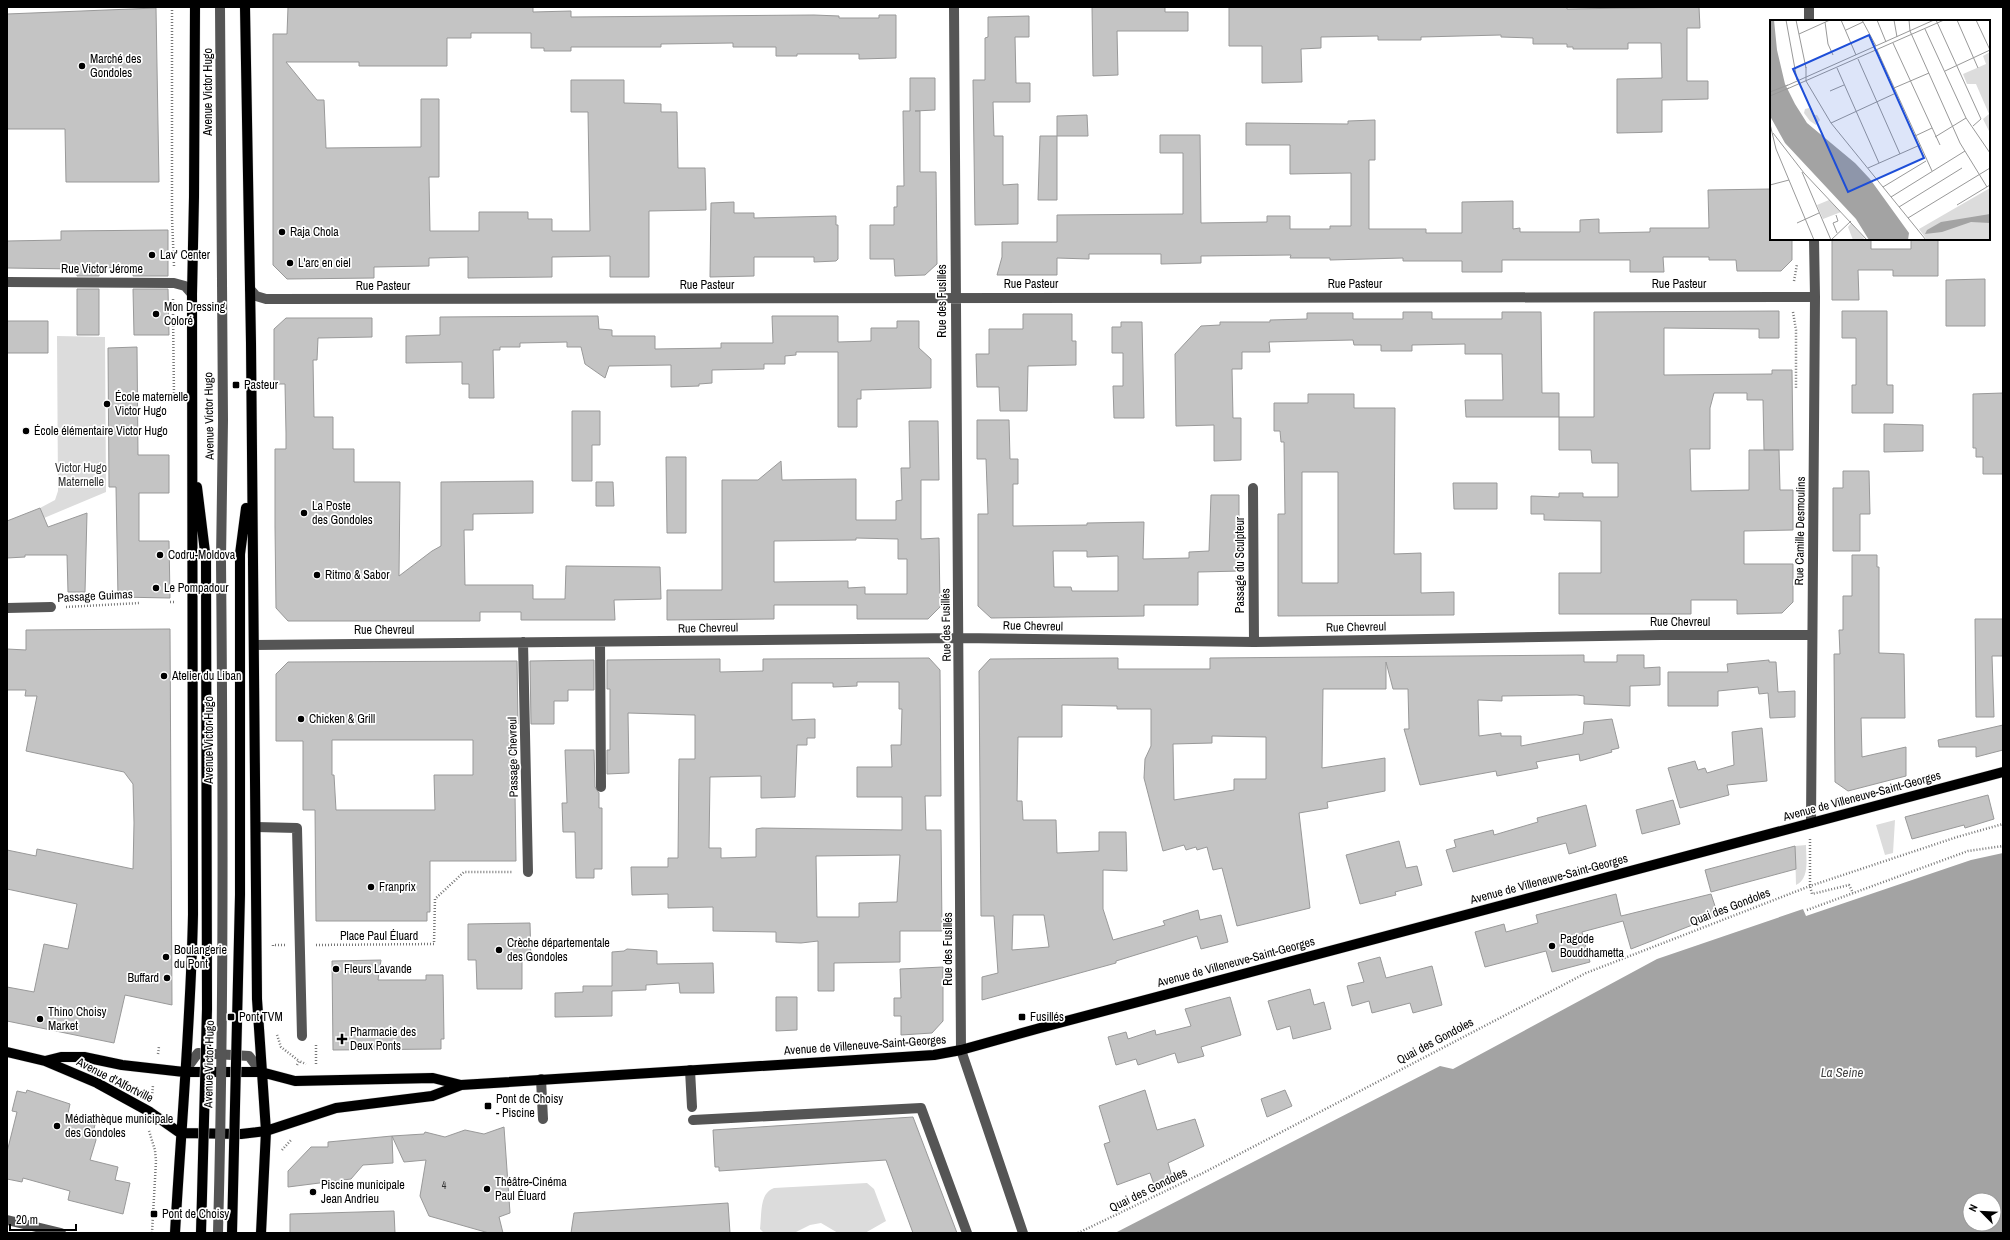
<svg xmlns="http://www.w3.org/2000/svg" width="2010" height="1240" font-family="'Archivo Narrow',sans-serif">
  <style>
    .green { fill: #dcdcdc }
    .water { fill: #a3a3a3; fill-rule: evenodd }
    .building { fill: #c4c4c4; stroke: #999; fill-rule: evenodd }
    .lines { fill: none; stroke-linecap: round; stroke-linejoin: round }
    .major-casing { stroke: #dbdbdb; stroke-width: 11 }
    .path { stroke: #777; stroke-width: 2.5; stroke-dasharray: 1 2; stroke-linecap: butt }
    .minor { stroke: #555; stroke-width: 10 }
    .major { stroke: #000; stroke-width: 10 }
    .major-bridge-casing { stroke: #dbdbdb; stroke-width: 11; stroke-linecap: butt }
    .minor-bridge { stroke: #555; stroke-width: 10 }
    .major-bridge { stroke: #000; stroke-width: 10 }
    .poi-dot { fill: #000; stroke: #fff; stroke-width: 1.5 }
    .labels { text-anchor: middle; stroke-width: 3.5; stroke-linejoin: round; paint-order: stroke }
    .number-label { font-size: 10px; fill: #313131 }
    .poi-label { font-size: 12px; fill: #000; stroke: #fff; text-anchor: start }
    .street-label { font-size: 12px; fill: #000; stroke: #fff }
    .park-label { font-size: 12px; fill: #333; stroke: #fff }
    .water-label { font-size: 13px; font-style: italic; fill: #444; stroke: #fff }
    .inset-road { fill: none; stroke: #999; stroke-width: 1 }
    .view { fill: #1d4ed8; fill-opacity: 0.15; stroke: #1d4ed8; stroke-width: 2 }
    .inset-edge { fill: none; stroke: #000; stroke-width: 2 }
  </style>
  <rect width="100%" height="100%" fill="#fff"/>
  <path class="green" d="M57,336L105,337L106,492L44,518L40,508L55,500L58,491Z
    M1895,820L1893,853L1885,855L1876,825Z
    M1806,845C1806,859 1810,878 1796,885L1795,846Z
    M867,1183L874,1189L886,1221L865,1233H838L821,1223L810,1225L794,1233H764L760,1229C762,1215 759,1193 774,1188Z"/>
  <path class="water" d="M2003,853V1233H1115L1440,1066L1453,1069L1657,959L1803,909L1806,916L1971,860ZM1970,1200H1994V1224H1970Z"/>
  <path class="building" d="M288,7H533V12L571,11V17L814,15L839,16V18H879V15H896V58L859,59V54H797V56H776V47H733V43L661,44V47H571V51H544V48H531V33H471V38H447V66H359V62H286L317,100H324L326,148L421,147V99H439V177H429L430,231H479V212H528V219H552V231H590L588,112H571V80H624V103L661,104V112H677L678,168H705L706,210L649,211V277H610V256L552,257V277L468,278V257L429,258V266L374,267V278L287,279L273,265V34H287Z
    M1092,7H1165V12H1188V31H1117L1118,75L1093,76Z
    M1229,7H1567V9L1699,7L1700,28H1687V81H1708V99L1662,100V132L1617,133V79L1662,78L1661,43H1628V49H1573V47H1567V44H1533V38L1501,37V35L1421,37V40H1378V36L1321,37V48L1301,49L1302,82L1262,83V46H1229Z
    M156,8L159,182H66L65,129H7V14Z
    M1029,16V37H1015L1016,83H1030V102H993L994,136H1003V185L1018,184V224L975,225L973,80H985V38L988,37V17Z
    M910,78H935V110L915,111H920V172H936L937,264L925,275L895,276L894,259H870V225H894V207H897V186H904L903,111H910Z
    M1087,115L1088,136H1057V116Z
    M1375,120V160H1369V229H1426V233H1462V202L1513,201V229L1520,228V232H1580V220L1599,219V233L1650,232V228H1709L1708,190L1771,189V239H1792V260L1781,271H1737L1736,260H1709V257H1663L1664,272H1630V260H1502V272H1462V261H1403V258L1330,260V258H1290L1291,255L1201,256V263L1161,264V254H1089V259L1057,258V275H997L1002,257V242H1057V215L1183,214V153H1160V135H1200L1201,223L1267,222V216H1290V229H1330V226H1351V173L1290,174V145H1246V123L1348,124V121Z
    M1040,136H1057V200H1038Z
    M734,202V213H754V218L836,216V225H838V259L836,261L814,262V257H754V276L710,277L711,203Z
    M168,230V276H133V267L99,268V276H77V269L7,268V241L61,240V231Z
    M1832,239H1871V249H1911V239H1938V276H1893V270H1858L1859,300H1832Z
    M1985,279V326H1946V280Z
    M77,289H99V335H77Z
    M133,289H168L169,335H134Z
    M1779,311V338H1759V329L1664,328V375L1772,374V370H1792L1793,450H1764L1763,400H1747V393H1714L1710,408V449H1690L1691,491L1749,490V450H1779L1780,490H1793V530L1744,531V564H1793V602L1782,613L1737,614V600H1691V614H1559V573H1601V521L1544,520V514H1531V496L1559,497V493H1583V497H1618V463H1592L1591,450H1559V417H1594V312Z
    M1842,311H1887V385H1893V413H1852V385H1856V338H1842Z
    M1403,312H1432V319H1502V312H1541L1542,393H1559V417H1466L1465,400H1503L1502,354H1465V344L1412,345V351H1381V345H1354L1353,340L1307,341L1269,342L1270,352H1242V369H1232L1233,418H1241V460L1214,461V425L1176,426L1175,354L1201,326L1220,325V322H1270V320L1307,319V313H1353V319H1403Z
    M1023,314H1072V341H1076V365L1028,366L1027,411H1000L999,387H977L976,354H989V329H1023Z
    M598,316L599,329L612,330V336H655V349L721,348V343H773L772,316H838V342L871,341V328H897V321H919V348L931,359V388L861,390V399H857V427H838V352H796V355L785,356V364H764V369L712,370V383L699,384V386L671,387V365L609,366L605,378L585,364L581,347H567V342L520,343V347H500V350H493L494,398H469V384H462V362L406,363V336L440,335V317Z
    M286,318H372V337L318,338L317,360H313L314,417H333V449H354V482H400L399,576L432,551L441,546V482L533,481V513L473,514V530H464L465,585H533V599H565L566,566L660,567L661,599L614,600L615,620H521V612H480V621H288L276,608L275,526V449H286V433L285,384H274V329Z
    M7,321H48V353H7Z
    M1121,322H1142L1144,418H1114L1113,386H1123V353H1112V327H1121Z
    M137,347L138,455H169V493H139V541H169L170,598L118,597L116,487H109L108,348Z
    M2003,393V474H1983V457H1976V448H1973V394Z
    M1308,394H1354V408H1395L1394,554L1421,553V593L1454,592V615L1278,616V514H1285L1284,442H1281L1280,431H1274V403H1308ZM1302,472H1338V583H1302Z
    M572,411H600V445H592V481H572Z
    M977,420H1009L1010,459H1018V484H1013V526L1087,525V523L1144,522L1143,559L1189,558V552L1209,551L1211,495H1239V551H1241L1242,571L1198,572V605H1144V616L991,618L978,606V514H988L986,459H977ZM1053,551H1087V557L1118,556V591H1072L1071,587H1054Z
    M909,421H938L939,480H921V539L939,538L940,607L928,619H857V605H774V619L667,620V590H722V480H758L781,461L782,480L856,479V520H896V501L902,500L901,468H910ZM856,538L898,539V559H907V594H865V587L848,588V581L774,582V541L856,540Z
    M1884,424L1923,425V451L1884,452Z
    M666,457H686V533H667Z
    M1843,471H1869L1870,514H1860V551H1833V488H1843Z
    M596,482H613L614,506H596Z
    M1453,483H1497V509H1454Z
    M40,508L48,527L87,513L85,592H68L67,555H25V557L7,558V521Z
    M1852,555H1877V567H1879V653L1904,654L1905,718H1861L1862,757L1906,747V776L1848,791L1835,782L1834,654H1840L1839,630H1843V596H1852Z
    M1975,619H2003V656H1992L1994,717H1976Z
    M170,629L172,1005L125,995L114,1043L7,1021V987L34,992L44,944L68,949L77,904L7,889V850L36,856L37,849L133,869L134,823L133,784L124,772L26,751L37,696H25L26,690H7V649L26,650V630Z
    M1584,655V662H1617V655H1644V668L1660,667V685L1630,686V706L1584,704V696L1577,695L1502,696V701L1478,700L1479,736L1501,733V736H1521V746L1583,734L1584,722L1612,719L1619,748L1611,750L1612,752L1580,761L1579,754L1536,762L1538,768L1497,776L1496,771L1420,785L1404,729H1409L1408,689H1393L1386,662V689H1323L1322,768L1385,758V791L1327,802L1328,808L1299,813L1310,908L1237,926L1222,868L1213,870L1207,847L1197,850L1196,847L1186,850L1184,845L1163,851L1144,778L1145,759L1151,746V709H1117V706L1062,705V737H1018L1017,801H1022L1023,820H1056L1057,853L1099,851V832H1126L1127,871L1103,870V909L1113,940L1165,925L1163,921L1198,910L1200,920L1221,915L1228,942L1201,949L1197,936L1116,961V963L982,1000V977L998,973L994,916H981L979,671L990,659L1118,658V669H1210V658ZM1212,736L1266,737V779H1234V790L1174,800L1173,744L1212,743ZM1013,915H1044L1049,947L1012,950Z
    M929,658L940,670L941,796H925L926,830H941L942,931H900V962L834,963V991H818V941L801,943L776,942V932L713,931V907L668,908V894L632,895L631,867H668V858H678L679,759H695V715L628,713L629,773L607,774V750H610V689H607V660L720,659V672L763,671V659ZM857,682H899V709H902L901,745H891L892,767H857V797H902V830L762,828L756,829V857L721,858V848H709L710,777L761,776V798L795,797L797,745H807V738H815V719L792,720V683H833V687L857,686ZM900,855L897,902L859,903V917H817L816,856Z
    M594,660V690H568V701H554V724H531L530,661Z
    M1769,660V662H1776L1778,692L1795,691V717L1770,718L1768,693L1759,694L1758,687L1718,691V706H1668V672H1728L1727,664Z
    M517,661L518,724H514L516,861H430V912H427V921H316L315,810H303V741H276V674L288,662ZM332,740H473V775H434L435,810H336L334,775H332Z
    M2003,725V750L1976,757V747H1939L1938,740Z
    M1762,728L1767,781L1727,785L1729,795L1680,808L1668,768L1695,761L1698,770L1705,768L1707,773L1734,765L1732,732Z
    M565,750H594L595,787L599,793V808H602V869H594V878H576L575,832H563L562,803H567Z
    M1988,795L1994,819L1965,828L1964,825L1912,839L1905,817Z
    M1673,800L1680,824L1642,834L1636,810Z
    M1586,805L1596,846L1569,854L1566,843L1453,872L1446,850L1456,847L1454,840L1493,830L1494,835L1538,822L1537,818Z
    M1399,841L1406,868L1417,866L1422,885L1395,892L1396,895L1360,904L1346,855Z
    M1795,846L1796,869L1711,892L1705,870Z
    M1616,894L1621,916L1711,894L1718,915L1631,949L1623,921L1582,932L1590,962L1552,972L1546,951L1485,967L1475,932L1504,924L1506,932L1538,923L1536,915Z
    M530,923L531,960H522V989H477L476,960H468V924Z
    M627,949L657,951V964L713,963L714,993H680L679,983L646,985V990L612,991V1016L555,1017V993L583,992V986H612V952L624,951Z
    M1380,957L1386,978L1432,966L1442,1005L1413,1013L1410,1003L1372,1013L1369,1001L1352,1006L1347,986L1364,982L1358,963Z
    M381,960L378,980H426V975H443L444,1039H441V1049L333,1050L332,961Z
    M943,967V1021L932,1033L901,1035V1016H894V998H901L900,969Z
    M1310,989L1314,1005L1324,1002L1331,1029L1293,1039L1290,1026L1277,1030L1268,1001Z
    M776,997H797V1030L776,1031Z
    M1230,997L1241,1035L1201,1047L1204,1056L1178,1063L1175,1053L1138,1065L1136,1059L1116,1065L1108,1037L1126,1032L1128,1039L1155,1030L1156,1035L1191,1026L1185,1009Z
    M27,1090L70,1104L68,1113L96,1120L94,1129L96,1140L90,1160L118,1167L115,1180L130,1183L123,1214L68,1200L70,1191L23,1178L22,1182L7,1179V1152L17,1112L12,1111L17,1091L26,1093Z
    M1145,1090L1157,1130L1195,1119L1204,1146L1168,1163L1173,1180L1155,1187L1150,1173L1117,1185L1104,1144L1110,1142L1099,1106Z
    M1285,1090L1292,1106L1267,1117L1261,1099Z
    M913,1117L957,1233H913L886,1160L719,1171V1167H715L713,1130Z
    M504,1127L510,1213L499,1217L503,1233H489L429,1216L420,1196L426,1160L404,1162L392,1136L424,1134L425,1132L445,1137L465,1130L484,1134Z
    M392,1136L393,1163L363,1165L351,1179L288,1187V1171L311,1147H328V1142Z
    M728,1203L730,1233H571L574,1213Z
    M394,1211L395,1233H290V1214Z"/>
  <g class="lines">
    <defs>
      <path id="major" d="M245,7L251,343L257,999L266,1131L261,1233
        M197,487L206,560
        M240,554L246,508
        M7,1052L45,1061L97,1083L150,1112L180,1133L241,1134L266,1131L336,1108L432,1096L461,1085
        M45,1061L61,1057H84L122,1065L184,1072H261L295,1081L433,1078L461,1085L934,1055L961,1050L1040,1028L2003,772
        M175,1233C181,1127 191,1020 193,914L192,294L194,197L195,7"/>
    </defs>
    <use href="#major" class="major-casing"/>
    <path class="path" d="M172,7V218L174,266
      M1794,281L1797,264
      M173,299L174,311
      M173,311L174,397
      M1793,312L1796,330V389
      M170,602H176
      M66,607L140,603
      M1810,839V886L1812,894L1849,885L1853,893
      M1807,910L1968,851L2003,846
      M316,945L434,944L435,899L464,872H512
      M273,946V945H285
      M277,1035L281,1047L299,1061
      M316,1045V1064
      M158,1054L159,1046
      M297,1065L299,1061L306,1064
      M152,1096L153,1085
      M149,1131L155,1150L156,1161L152,1233
      M282,1150L291,1140
      M1078,1233L1203,1173L1586,973L1810,886L1957,837L2003,824"/>
    <path class="minor" d="M220,7L223,420L221,560
      M954,7L961,1050L1023,1233
      M1809,7V21
      M7,282L174,283L185,286L192,294
      M250,289L256,296L266,299L1815,297
      M1253,488L1254,642
      M7,608L51,607
      M523,642L528,872
      M600,642L601,787
      M254,645L959,638L1254,642L1661,635H1812
      M1811,823L1815,297L1814,239
      M256,827L297,828L302,1036
      M690,1070L692,1107
      M184,1072L198,1053L249,1056L261,1072
      M541,1079L543,1119
      M693,1120L921,1108L967,1233
      M7,1220L61,1233"/>
    <use href="#major" class="major"/>
    <defs>
      <path id="major-bridge" d="M201,1233L207,1009L206,560
        M232,1233L240,895V554"/>
    </defs>
    <use href="#major-bridge" class="major-bridge-casing"/>
    <path class="minor-bridge" d="M218,1233C224,1009 223,784 221,560"/>
    <use href="#major-bridge" class="major-bridge"/>
  </g>
  <g class="poi-dot">
    <circle cx="82" cy="66" r="4"/>
    <circle cx="282" cy="232" r="4"/>
    <circle cx="152" cy="255" r="4"/>
    <circle cx="290" cy="263" r="4"/>
    <circle cx="156" cy="314" r="4"/>
    <rect x="232" y="381" width="8" height="8" rx="2"/>
    <circle cx="107" cy="404" r="4"/>
    <circle cx="26" cy="431" r="4"/>
    <circle cx="304" cy="513" r="4"/>
    <circle cx="160" cy="555" r="4"/>
    <circle cx="317" cy="575" r="4"/>
    <circle cx="156" cy="588" r="4"/>
    <circle cx="164" cy="676" r="4"/>
    <circle cx="301" cy="719" r="4"/>
    <circle cx="371" cy="887" r="4"/>
    <circle cx="1552" cy="946" r="4"/>
    <circle cx="499" cy="950" r="4"/>
    <circle cx="166" cy="957" r="4"/>
    <circle cx="336" cy="969" r="4"/>
    <circle cx="167" cy="978" r="4"/>
    <rect x="227" y="1013" width="8" height="8" rx="2"/>
    <rect x="1018" y="1013" width="8" height="8" rx="2"/>
    <circle cx="40" cy="1019" r="4"/>
    <path d="M340 1033h4v4h4v4h-4v4h-4v-4h-4v-4h4z"/>
    <rect x="484" y="1102" width="8" height="8" rx="2"/>
    <circle cx="57" cy="1126" r="4"/>
    <circle cx="487" cy="1189" r="4"/>
    <circle cx="313" cy="1192" r="4"/>
    <rect x="150" y="1210" width="8" height="8" rx="2"/>
  </g>
  <g class="labels">
    <g class="number-label">
      <text x="444" y="1189">4</text>
    </g>
    <g class="poi-label">
      <text x="90" y="63">Marché des<tspan x="90" dy="14">Gondoles</tspan></text>
      <text x="290" y="236">Raja Chola</text>
      <text x="160" y="259">Lav' Center</text>
      <text x="298" y="267">L'arc en ciel</text>
      <text x="164" y="311">Mon Dressing<tspan x="164" dy="14">Coloré</tspan></text>
      <text x="244" y="389">Pasteur</text>
      <text x="115" y="401">École maternelle<tspan x="115" dy="14">Victor Hugo</tspan></text>
      <text x="34" y="435">École élémentaire Victor Hugo</text>
      <text x="312" y="510">La Poste<tspan x="312" dy="14">des Gondoles</tspan></text>
      <text x="168" y="559">Codru-Moldova</text>
      <text x="325" y="579">Ritmo &amp; Sabor</text>
      <text x="164" y="592">Le Pompadour</text>
      <text x="172" y="680">Atelier du Liban</text>
      <text x="309" y="723">Chicken &amp; Grill</text>
      <text x="379" y="891">Franprix</text>
      <text x="1560" y="943">Pagode<tspan x="1560" dy="14">Bouddhametta</tspan></text>
      <text x="507" y="947">Crèche départementale<tspan x="507" dy="14">des Gondoles</tspan></text>
      <text x="174" y="954">Boulangerie<tspan x="174" dy="14">du Pont</tspan></text>
      <text x="344" y="973">Fleurs Lavande</text>
      <text x="159" y="982" text-anchor="end">Buffard</text>
      <text x="48" y="1016">Thino Choisy<tspan x="48" dy="14">Market</tspan></text>
      <text x="239" y="1021">Pont TVM</text>
      <text x="1030" y="1021">Fusillés</text>
      <text x="350" y="1036">Pharmacie des<tspan x="350" dy="14">Deux Ponts</tspan></text>
      <text x="496" y="1103">Pont de Choisy<tspan x="496" dy="14">- Piscine</tspan></text>
      <text x="65" y="1123">Médiathèque municipale<tspan x="65" dy="14">des Gondoles</tspan></text>
      <text x="495" y="1186">Théâtre-Cinéma<tspan x="495" dy="14">Paul Éluard</tspan></text>
      <text x="321" y="1189">Piscine municipale<tspan x="321" dy="14">Jean Andrieu</tspan></text>
      <text x="162" y="1218">Pont de Choisy</text>
    </g>
    <g class="street-label">
      <text transform="translate(208 92) rotate(-90)" y="4">Avenue Victor Hugo</text>
      <text x="102" y="273">Rue Victor Jérome</text>
      <text x="1031" y="288">Rue Pasteur</text>
      <text x="1355" y="288">Rue Pasteur</text>
      <text x="1679" y="288">Rue Pasteur</text>
      <text x="707" y="289">Rue Pasteur</text>
      <text x="383" y="290">Rue Pasteur</text>
      <text transform="translate(942 301) rotate(-90)" y="4">Rue des Fusillés</text>
      <text transform="translate(209 416) rotate(-91)" y="4">Avenue Victor Hugo</text>
      <text transform="translate(1800 531) rotate(-89)" y="4">Rue Camille Desmoulins</text>
      <text transform="translate(1240 565) rotate(-90)" y="4">Passage du Sculpteur</text>
      <text transform="translate(95 596) rotate(-3)" y="4">Passage Guimas</text>
      <text x="1680" y="626">Rue Chevreul</text>
      <text transform="translate(946 625) rotate(-91)" y="4">Rue des Fusillés</text>
      <text transform="translate(1033 626) rotate(1)" y="4">Rue Chevreul</text>
      <text transform="translate(1356 627) rotate(-1)" y="4">Rue Chevreul</text>
      <text transform="translate(708 628) rotate(-1)" y="4">Rue Chevreul</text>
      <text x="384" y="634">Rue Chevreul</text>
      <text transform="translate(209 740) rotate(-90)" y="4">Avenue Victor Hugo</text>
      <text transform="translate(513 757) rotate(-91)" y="4">Passage Chevreul</text>
      <text transform="translate(1862 796) rotate(-15)" y="4">Avenue de Villeneuve-Saint-Georges</text>
      <text transform="translate(1549 879) rotate(-15)" y="4">Avenue de Villeneuve-Saint-Georges</text>
      <text transform="translate(1730 907) rotate(-21)" y="4">Quai des Gondoles</text>
      <text x="379" y="940">Place Paul Éluard</text>
      <text transform="translate(948 949) rotate(-90)" y="4">Rue des Fusillés</text>
      <text transform="translate(1236 962) rotate(-15)" y="4">Avenue de Villeneuve-Saint-Georges</text>
      <text transform="translate(1435 1041) rotate(-28)" y="4">Quai des Gondoles</text>
      <text transform="translate(865 1045) rotate(-4)" y="4">Avenue de Villeneuve-Saint-Georges</text>
      <text transform="translate(209 1064) rotate(-89)" y="4">Avenue Victor Hugo</text>
      <text transform="translate(115 1080) rotate(27)" y="4">Avenue d'Alfortville</text>
      <text transform="translate(1148 1190) rotate(-26)" y="4">Quai des Gondoles</text>
    </g>
    <g class="park-label">
      <text x="81" y="472">Victor Hugo<tspan x="81" dy="14">Maternelle</tspan></text>
    </g>
    <g class="water-label">
      <text x="1842" y="1077">La Seine</text>
    </g>
  </g>
  <g transform="translate(1770 20)">
    <rect width="220" height="220" fill="#fff"/>
    <path d="M220,32V113L213,99L219,94L206,64H197L193,54L216,44L213,36ZM39,88L43,95H47L50,100L46,105L40,101L34,93L35,89ZM220,168V220H157L149,209ZM59,180L71,192L53,199L47,185ZM81,203L94,218L93,220H83L78,207Z" fill="#dcdcdc"/>
    <path d="M0,0H4L7,30L15,64L25,84L37,103L85,143L100,159L139,213L138,220H99L86,199L15,123L0,96ZM220,194V203L201,202L172,212L155,214L157,210L171,202Z" fill="#a3a3a3"/>
    <path class="inset-road" d="M16,0L27,60M26,0L36,48M71,0L86,35M92,0L106,26M107,0L116,22M124,0L127,17M139,0L140,11L190,123L217,167M166,0L211,99L203,106M187,0L208,48M206,0L220,30M55,2L58,24L63,35M155,9L196,98L220,133M76,10L93,2M29,14L60,0M123,23L170,125M107,30L162,151M88,39L130,134M36,47V61L61,103L156,220M67,48L109,143M175,51L220,30M16,66L164,0M124,68L159,53M17,69L174,0M60,71L74,65M0,72L18,65M0,76L19,68M61,103L126,73M0,104L6,129L44,220M3,113L34,153L97,220M145,116L162,108M165,117L196,98M98,148L150,125M32,152L61,220M0,165L19,160M113,167L156,141M121,177L195,131M187,185L220,165M129,187L192,148M66,195L68,201L63,203L67,213M138,198L220,148M27,203L49,193M61,220L81,201"/>
    <path class="view" d="M99,15L154,138L78,172L23,49Z"/>
    <rect width="220" height="220" class="inset-edge"/>
  </g>
  <rect width="2010" height="1240" fill="none" stroke="#000000" stroke-width="16"/>
  <g transform="translate(1982 1212) rotate(294)"><circle r="19" fill="#ffffff" stroke="#999999"/>
  <path d="M0-3L7 15L0 10L-7 15Z" fill="#000000"/>
  <text y="-6" font-size="11" font-weight="bold" text-anchor="middle" fill="#000000">N</text>
  </g>
  <path d="M10 1224v6h66v-6" fill="none" stroke="#000000" stroke-width="2"/>
  <text x="16" y="1224" font-size="12" fill="#000000" stroke="#ffffff" stroke-width="3" paint-order="stroke">20 m</text>
</svg>
